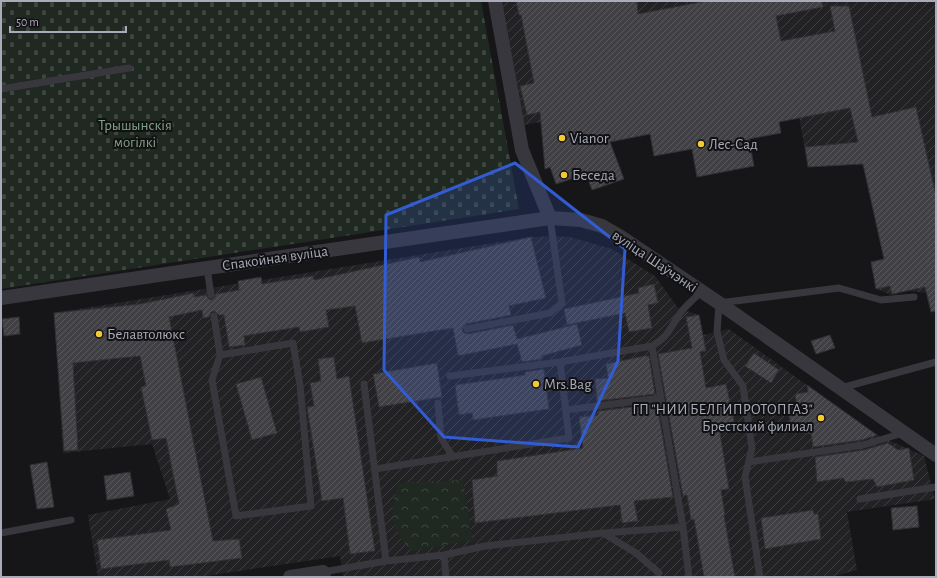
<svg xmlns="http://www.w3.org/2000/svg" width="937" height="578" font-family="'Alegreya Sans',sans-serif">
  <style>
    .industrial { fill: url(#industrial-furrows) }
    .forest { fill: url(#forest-crowns) }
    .cemetery { fill: url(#cemetery-stones) }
    .building { fill: url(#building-hatch); stroke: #313034 }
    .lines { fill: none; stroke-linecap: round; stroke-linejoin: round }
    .service { stroke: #37373d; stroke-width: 7 }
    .minor { stroke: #37373d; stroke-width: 14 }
    .marked { fill: #325cd3; fill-opacity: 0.2; stroke: #325cd3; stroke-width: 3; stroke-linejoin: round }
    .poi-dot { fill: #f1ca35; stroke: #111113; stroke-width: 1.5 }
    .labels { text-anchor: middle; stroke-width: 4; stroke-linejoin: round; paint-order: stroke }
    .park-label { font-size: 15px; fill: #7fa386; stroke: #111113 }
    .poi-label { font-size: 15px; fill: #a8abb8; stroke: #111113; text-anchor: start }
    .street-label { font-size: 15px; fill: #a8abb8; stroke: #111113 }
  </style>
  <defs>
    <pattern id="industrial-furrows" width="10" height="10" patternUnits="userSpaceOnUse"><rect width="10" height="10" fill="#222225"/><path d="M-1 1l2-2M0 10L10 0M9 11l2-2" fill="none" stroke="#3f3f43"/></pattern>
    <pattern id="forest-crowns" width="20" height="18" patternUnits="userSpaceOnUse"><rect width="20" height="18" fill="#202822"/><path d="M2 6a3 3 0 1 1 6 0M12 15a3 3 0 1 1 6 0" fill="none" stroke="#3e4440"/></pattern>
    <pattern id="cemetery-stones" width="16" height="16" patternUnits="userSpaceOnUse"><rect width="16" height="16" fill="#202822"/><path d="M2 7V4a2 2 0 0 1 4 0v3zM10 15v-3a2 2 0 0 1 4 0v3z" fill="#3e4440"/></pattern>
    <pattern id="building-hatch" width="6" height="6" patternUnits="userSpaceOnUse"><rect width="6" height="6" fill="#404045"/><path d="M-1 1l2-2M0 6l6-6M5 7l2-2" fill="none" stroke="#59595e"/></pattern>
  </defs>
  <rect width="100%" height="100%" fill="#161618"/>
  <path class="industrial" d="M502,1H936V291L927,293L909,291L892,295L876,289L884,259L863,167L861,164L808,167L797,105L581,115L524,125Z
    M552,236L570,237L612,249L655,276L678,308L699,315L703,335L729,329L873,433L924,456L935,499L847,512L857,570L831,577H343L340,556L199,577H98L88,515L170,499L152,444L63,453L54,313L531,237Z"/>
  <path class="forest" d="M463,480L473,540L412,551C389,528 388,513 399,483Z"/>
  <path class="cemetery" d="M1,1H481L519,209L1,289Z"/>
  <path class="building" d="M516,1H637L638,14L706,1H822L823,7L776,16L781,41L835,31L830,6H849L872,117L916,107L936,196V311L931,312L925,287L892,294L890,286L876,289L871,262L884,259L863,164L808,167L805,147L858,142L850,108L779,122L781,133L749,139L754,166L697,177L692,149L654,156L650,134L610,142L624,179L592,190L586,174L556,184L550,167L545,169L540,112L527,115L520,86L534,83L521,15H519Z
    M531,237L546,298L509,306L511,315L466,324L462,330L464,333L468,334L513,325L517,339L577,324L582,345L542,356V359L522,362L517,344L458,356L453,328L362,343L355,306L326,310L329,327L300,332L299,327L244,336L245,345L229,347L224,315H219L214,311L211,312L209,317L203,318L202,310L169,317L213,541L239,539L242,558L170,567L169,560L101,569L97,540L171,530L166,509L179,504L166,438L152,440L141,387L146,386L140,356L73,363L78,450L64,451L54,313L140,304L194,293V297L206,295L209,299L212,300L215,297L216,294L239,290L238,281L261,277L262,284L313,276L314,280L419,257L420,262Z
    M654,284L658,303L648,305L652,328L629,332L625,313L567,325L564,309L639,293L638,288Z
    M699,315L706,351L700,352L706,388L726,384L736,430L720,433L729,489L721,490L725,515L724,516L735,577H704L694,519L691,520L687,495L683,496L658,354L692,348L686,317Z
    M19,317L20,334L4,336L2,319Z
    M830,335L835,348L816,354L811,341Z
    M754,353L779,370L771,383L745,366Z
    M644,356H649L655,394L597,401L595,379L608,378L606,364Z
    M334,357L337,379L349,376L375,551L350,554L343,498L322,501L307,407L314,406L310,383L321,381L318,359Z
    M437,363L442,397L379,407L373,374Z
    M544,369L549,409L473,420L472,413L459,415L455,385L525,375V372Z
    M261,377L277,433L252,440L236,384Z
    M807,385L877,435L862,440L813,447L811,433L805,434L804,425L791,427L788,410L797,408L795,394L808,392Z
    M657,404L673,497L634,501L638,521L622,523L620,505L475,523L472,480L497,476V461L583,448L579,417L598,415V411Z
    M888,443L898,450L909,448L914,480L877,487L873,479L846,482L843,478L817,482L815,457L864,450Z
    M47,462L54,507L37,509L30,465Z
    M130,472L134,496L107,500L104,476Z
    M917,506L919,527L893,530L891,508Z
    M813,510L814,514H818L821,539L765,549L761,518Z"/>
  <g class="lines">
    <path class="service" d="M1,89L129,68
      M207,268L211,295
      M214,316L220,355L212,380L236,516L311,506L300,385L293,343L220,355
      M467,329L550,313L562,303L550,218
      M652,346L683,527
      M450,376L560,362
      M364,384L386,561
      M841,388L936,362
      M438,403L441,438L453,457
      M566,410L661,398
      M749,462L863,445L903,433
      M375,469L569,438L560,362L652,346C668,337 669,330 679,315C684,307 694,299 701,292
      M860,499L936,487
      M1,533L71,520
      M603,533L683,527L689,577
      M444,555L446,577
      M323,572L386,561L444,555L485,546L603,533L636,553L659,573
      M760,577L745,477L752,448L743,386L724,360L717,332L719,303L839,288L881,300L914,297"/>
    <path class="minor" d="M495,1L522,150L550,218
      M1,298L550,218L581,220L602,226L621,237L719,303L936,455
      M290,577L323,572L324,577"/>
  </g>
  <path class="marked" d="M515,163L625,249L618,361L578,447L444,437L384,370L386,215Z"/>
  <g class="poi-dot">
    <circle cx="562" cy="138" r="4"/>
    <circle cx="701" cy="144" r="4"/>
    <circle cx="564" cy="175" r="4"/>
    <circle cx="99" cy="334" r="4"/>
    <circle cx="536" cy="384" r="4"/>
    <circle cx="821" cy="418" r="4"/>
  </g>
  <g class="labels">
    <g class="park-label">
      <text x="135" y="130">Трышынскія<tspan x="135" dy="17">могілкі</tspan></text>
    </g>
    <g class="poi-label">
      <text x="570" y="143">Vianor</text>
      <text x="709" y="149">Лес-Сад</text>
      <text x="572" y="180">Беседа</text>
      <text x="107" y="339">Белавтолюкс</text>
      <text x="544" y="389">Mrs.Bag</text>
      <text x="813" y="414" text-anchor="end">ГП "НИИ БЕЛГИПРОТОПГАЗ"<tspan x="813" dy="17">Брестский филиал</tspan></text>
    </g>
    <g class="street-label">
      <text transform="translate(275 258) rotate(-8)" y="5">Спакойная вуліца</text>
      <text transform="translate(655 261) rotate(34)" y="5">вуліца Шаўчэнкі</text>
    </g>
  </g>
  <rect width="937" height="578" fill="none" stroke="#a8abb8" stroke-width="4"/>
  <path d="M10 26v6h116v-6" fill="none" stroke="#a8abb8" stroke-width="2"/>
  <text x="16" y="26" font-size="12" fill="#a8abb8" stroke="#111113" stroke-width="3" paint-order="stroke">50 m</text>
</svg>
